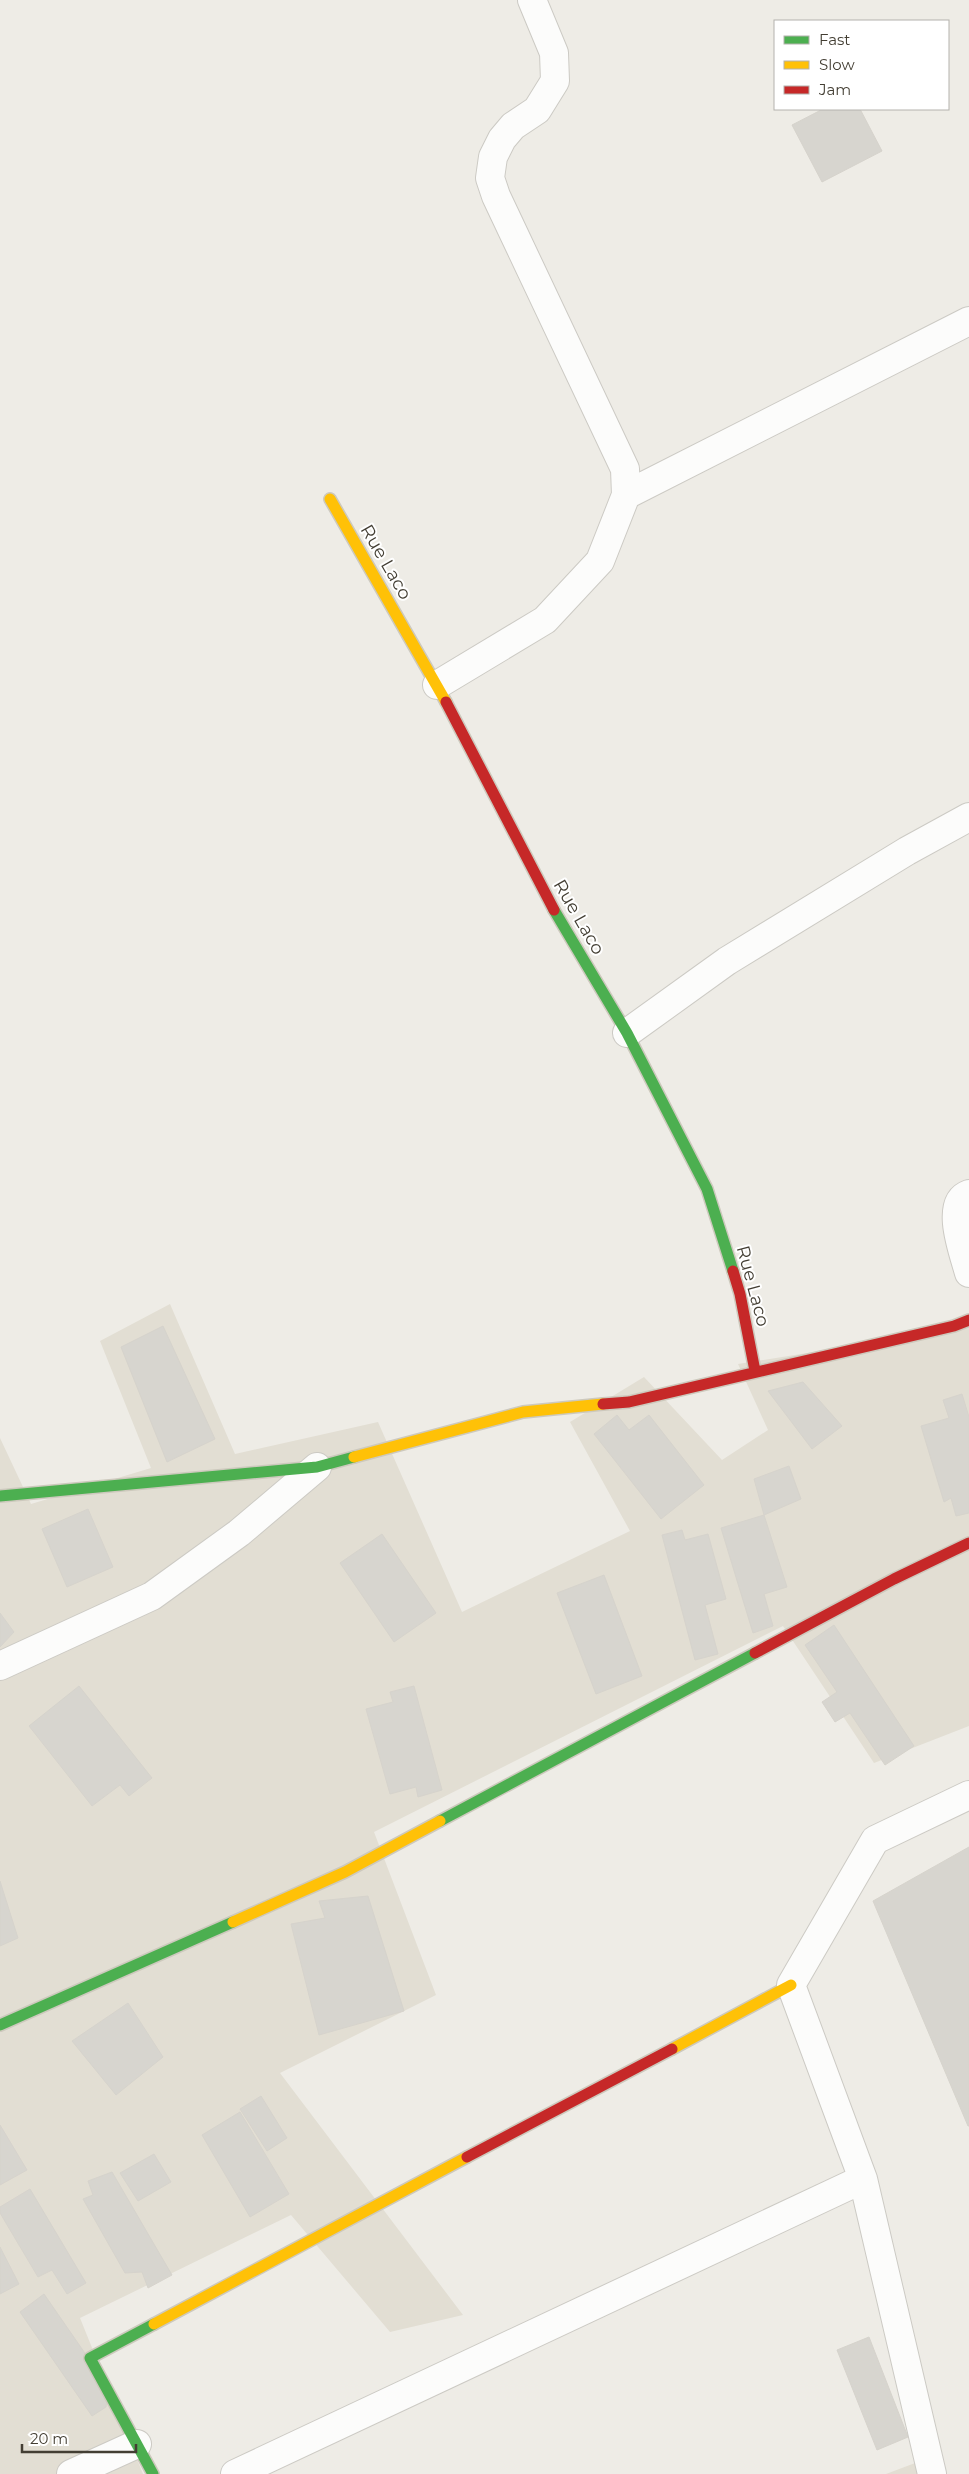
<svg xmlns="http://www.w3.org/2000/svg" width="969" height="2474" font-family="Montserrat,sans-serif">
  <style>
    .residential { fill: #e2ded3 }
    .building { fill: #d7d5cf; stroke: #d6d3cc }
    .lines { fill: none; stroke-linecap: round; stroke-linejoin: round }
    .street-casing { stroke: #cccac4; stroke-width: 30 }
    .fast-casing { stroke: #cdc9bd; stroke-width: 14 }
    .slow-casing { stroke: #cdc9bd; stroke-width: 14 }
    .jam-casing { stroke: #cdc9bd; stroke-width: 14 }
    .street { stroke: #fcfcfb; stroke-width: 28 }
    .fast { stroke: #4caf50; stroke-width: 11 }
    .slow { stroke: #ffc107; stroke-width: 11 }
    .jam { stroke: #c62828; stroke-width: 11 }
    .labels { text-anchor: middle; stroke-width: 4; stroke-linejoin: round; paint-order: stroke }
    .street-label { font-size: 18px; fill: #433e33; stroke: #fff }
  </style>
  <rect width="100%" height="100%" fill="#eeece6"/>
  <path class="residential" d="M170,1304L235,1454L378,1422L462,1612L630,1531L570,1422L644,1377L722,1460L768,1430L738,1364L969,1327V1726L874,1763L783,1626L374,1832L436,1995L280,2073L463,2315L390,2332L291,2215L80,2318L143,2474H0V1438L31,1504L151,1468L100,1341Z
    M939,2454L945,2474H886Z"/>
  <path class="building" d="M823,109H860L882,151L822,182L792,125Z
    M163,1326L215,1439L167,1462L121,1347Z
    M803,1382L842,1426L812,1449L768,1391Z
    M962,1394L969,1417V1513L956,1516L951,1498L944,1502L921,1426L949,1418L943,1400Z
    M617,1415L629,1430L649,1415L704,1485L661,1519L594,1434Z
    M789,1466L801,1499L764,1515L754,1479Z
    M88,1509L113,1567L67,1587L42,1529Z
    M764,1515L787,1587L764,1594L773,1626L753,1633L721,1528Z
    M682,1530L685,1540L708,1534L726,1599L705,1605L718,1654L695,1660L662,1535Z
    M382,1534L436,1613L394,1642L340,1563Z
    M604,1575L642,1676L596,1694L557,1593Z
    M0,1613L14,1632L0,1647Z
    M834,1625L914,1746L885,1765L850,1713L835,1722L822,1702L837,1692L805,1645Z
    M79,1686L152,1778L129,1796L120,1785L92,1806L29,1726Z
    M414,1686L442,1790L418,1797L416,1787L390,1794L366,1709L393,1702L390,1692Z
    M969,1847V2126H968L873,1901Z
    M0,1881L18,1938L0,1946Z
    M368,1896L404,2011L319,2035L291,1924L325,1918L319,1901Z
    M128,2003L163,2057L116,2095L72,2041Z
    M261,2096L287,2138L267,2151L240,2109Z
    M240,2112L289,2194L250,2217L202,2135Z
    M0,2125L27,2170L0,2185Z
    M154,2154L171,2182L138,2201L120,2173Z
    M112,2172L172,2275L148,2288L142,2272L125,2273L83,2199L93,2195L88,2181Z
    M30,2189L86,2283L67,2294L52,2270L38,2277L0,2213V2207Z
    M0,2247L19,2284L0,2294Z
    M44,2294L109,2388L106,2407L92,2416L20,2312Z
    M869,2337L908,2437L877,2450L837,2350Z"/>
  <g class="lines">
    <defs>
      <path id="street" d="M626,495L969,321
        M437,685L545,620L600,561L626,495L625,469L496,196L490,178L493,157L502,139L513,126L537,110L555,81L554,53L532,0
        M627,1033L727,961L907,851L969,817
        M969,1194C944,1203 964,1254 969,1273
        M0,1666L152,1596L239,1533L317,1467
        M71,2474L137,2444
        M235,2474L863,2179
        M932,2474L863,2179L791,1985L875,1840L969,1795"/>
      <path id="fast" d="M554,910L627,1033L707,1189L733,1271
        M0,1496L317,1467L354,1457
        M440,1821L755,1653
        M0,2025L233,1922
        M153,2474L90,2358L154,2324"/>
      <path id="slow" d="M330,499L446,702
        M354,1457L523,1412L603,1404
        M233,1922L345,1872L440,1821
        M672,2049L791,1985
        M154,2324L467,2157"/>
      <path id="jam" d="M446,702L554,910
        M733,1271L740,1294L755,1371
        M603,1404L629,1402L954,1326L969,1320
        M755,1653L894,1579L969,1543
        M467,2157L672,2049"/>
    </defs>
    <use href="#street" class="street-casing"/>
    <use href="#fast" class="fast-casing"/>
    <use href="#slow" class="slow-casing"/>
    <use href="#jam" class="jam-casing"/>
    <use href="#street" class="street"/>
    <use href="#fast" class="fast"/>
    <use href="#slow" class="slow"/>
    <use href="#jam" class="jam"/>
  </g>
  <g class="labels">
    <g class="street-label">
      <text transform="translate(386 562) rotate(60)" y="6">Rue Laco</text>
      <text transform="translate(579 917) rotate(60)" y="6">Rue Laco</text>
      <text transform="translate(753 1286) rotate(75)" y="6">Rue Laco</text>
    </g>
  </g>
  <rect x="774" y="20" width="175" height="90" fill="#ffffff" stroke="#b4b2ad"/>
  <rect x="784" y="36" width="25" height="8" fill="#4caf50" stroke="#b4b2ad"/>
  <text x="819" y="45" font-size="15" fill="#433e33">Fast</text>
  <rect x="784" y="61" width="25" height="8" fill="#ffc107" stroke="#b4b2ad"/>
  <text x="819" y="70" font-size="15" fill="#433e33">Slow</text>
  <rect x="784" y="86" width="25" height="8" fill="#c62828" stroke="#b4b2ad"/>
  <text x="819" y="95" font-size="15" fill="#433e33">Jam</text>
  <path d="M22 2444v8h114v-8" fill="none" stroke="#433e33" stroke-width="2.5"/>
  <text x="30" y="2444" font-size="15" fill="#433e33" stroke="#ffffff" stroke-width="4" paint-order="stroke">20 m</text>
</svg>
